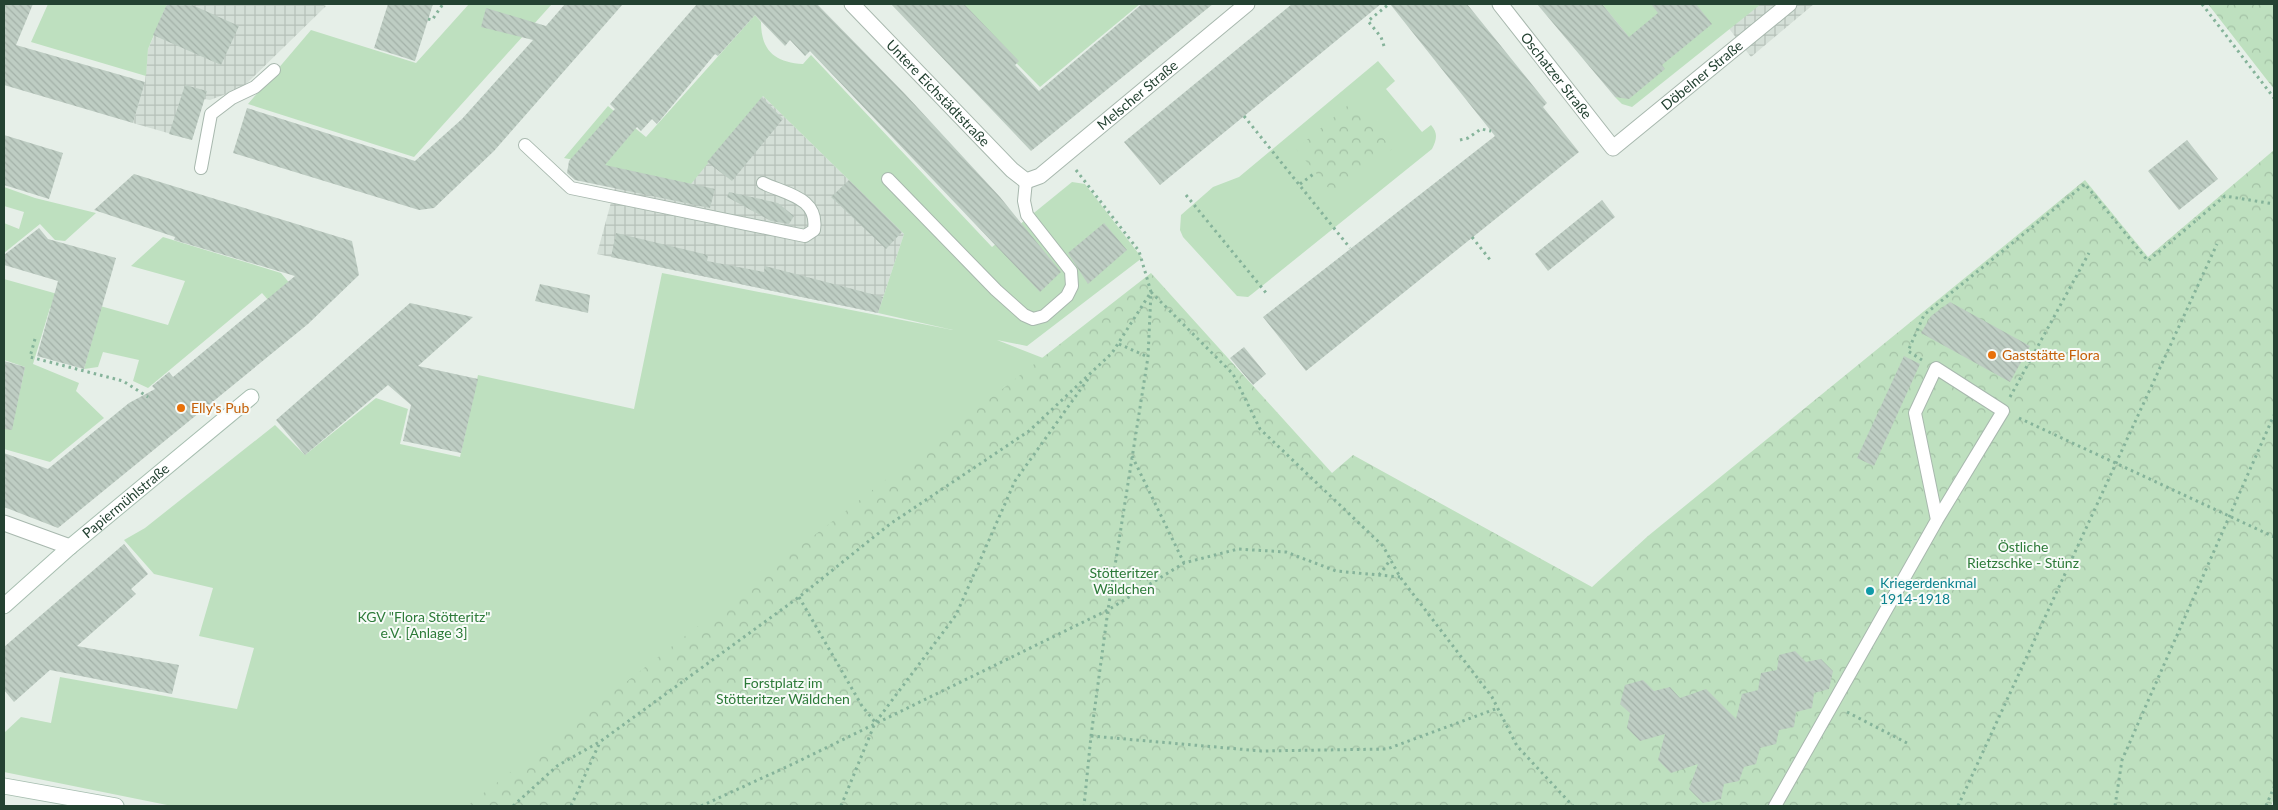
<svg xmlns="http://www.w3.org/2000/svg" width="2278" height="810" font-family="Lato,sans-serif">
  <style>
    .industrial { fill: url(#industrial-grid) }
    .green { fill: #bee0bf }
    .forest { fill: url(#forest-crowns) }
    .building { fill: url(#building-back-hatch) }
    .lines { fill: none; stroke-linecap: round; stroke-linejoin: round }
    .lane-casing { stroke: #a8b8ae; stroke-width: 14 }
    .street-casing { stroke: #a8b8ae; stroke-width: 17 }
    .secondary-casing { stroke: #a7beb0; stroke-width: 17 }
    .path { stroke: #85b39a; stroke-width: 3; stroke-dasharray: 2.5 4; stroke-linecap: butt }
    .lane { stroke: #fff; stroke-width: 12 }
    .street { stroke: #fff; stroke-width: 15 }
    .secondary { stroke: #fff; stroke-width: 15 }
    .food-dot { fill: #e8710a; stroke: #f7fbf8; stroke-width: 2 }
    .culture-dot { fill: #0f9aa8; stroke: #f7fbf8; stroke-width: 2 }
    .labels { text-anchor: middle; stroke-width: 4; stroke-linejoin: round; paint-order: stroke }
    .street-label { font-size: 14px; fill: #244232; stroke: #f7fbf8 }
    .food-label { font-size: 14px; fill: #c56008; stroke: #f7fbf8; text-anchor: start }
    .park-label { font-size: 14px; fill: #2c7a38; stroke: #f7fbf8 }
    .culture-label { font-size: 14px; fill: #0d838f; stroke: #f7fbf8; text-anchor: start }
  </style>
  <defs>
    <pattern id="industrial-grid" width="8" height="8" patternUnits="userSpaceOnUse" patternTransform="scale(1.25)"><rect width="8" height="8" fill="#d4dfd7"/><path d="M0 4h8M4 0v8" fill="none" stroke="#b6c1b9"/></pattern>
    <pattern id="forest-crowns" width="20" height="18" patternUnits="userSpaceOnUse" patternTransform="scale(1.25)"><rect width="20" height="18" fill="#bee0bf"/><path d="M2 6a3 3 0 1 1 6 0M12 15a3 3 0 1 1 6 0" fill="none" stroke="#a3c1a5"/></pattern>
    <pattern id="building-back-hatch" width="6" height="6" patternUnits="userSpaceOnUse" patternTransform="scale(1.25)"><rect width="6" height="6" fill="#becdc3"/><path d="M-1 5l2 2M0 0l6 6M5-1l2 2" fill="none" stroke="#a3b1a8"/></pattern>
  </defs>
  <rect width="100%" height="100%" fill="#e6efe8"/>
  <path class="industrial" d="M168,4H321L326,6L242,88L210,100L204,99L192,140L133,123L145,82L148,49Z
    M1710,4H1814L1751,57Z
    M763,96L904,234L878,313L597,254L620,169Z"/>
  <path class="green" d="M48,4H167L148,49L146,76L31,42Z
    M469,4H552L414,157L248,104L311,30L416,63Z
    M958,4H1140L1040,87Z
    M1602,4H1761L1632,107L1622,104L1615,97L1628,36Z
    M755,15L761,22C761,51 775,62 803,64L811,55L992,247L1072,182L1085,184L1142,258L1027,346L997,340L1048,360L469,806H172L4,772V733L21,717L51,723L60,677L237,709L254,648L199,636L213,588L154,574L124,540L145,528L275,425L305,455L376,398L408,409L400,444L460,457L478,375L634,409L662,273L953,330L878,313L904,234L763,96L691,184L564,158L608,106L646,137Z
    M1378,61L1395,81L1386,89L1422,132L1431,125C1438,133 1437,139 1432,149L1252,294L1248,297L1237,296L1183,237L1180,230L1181,215L1213,187L1239,177Z
    M4,187L35,198L96,213L65,241L55,240L40,224L4,253V223L19,229L24,212L4,206Z
    M163,237L281,273L314,312L294,330L262,293L148,388L133,381L139,360L103,352L98,367L84,369L97,321L50,308L33,364L79,383L76,391L104,418L50,462L4,449V425L17,404L25,367L4,360V279L168,325L185,281L131,266Z"/>
  <path class="forest" d="M2208,4H2274V89Z
    M1353,101L1392,149L1335,196L1296,149Z
    M2274,150V798L2271,806H467L1151,273L1332,473L1353,455L1592,587L1648,536L2085,180L2148,257Z"/>
  <path class="building" d="M4,4H33L16,45L145,82L133,123L4,85Z
    M167,4H190L239,26L221,65L153,35Z
    M388,4H433L415,61L374,48Z
    M565,4H623L494,151L434,208L419,210L233,153L247,108L415,161L462,119L533,40L481,27L486,8L546,26Z
    M697,4H817L905,94L1000,197L1061,272L1040,292L810,51L805,56L790,40L785,46L755,15L718,56L715,54L657,124L652,119L641,131L637,127L605,165L715,189L710,208L575,180L567,173L569,161L615,109L610,104Z
    M891,4H964L1019,61L1015,65L1039,91L1142,4H1213L1031,151Z
    M1292,4H1381L1160,185L1124,142Z
    M1390,4H1467L1547,103L1543,107L1579,152L1306,371L1263,317L1495,136Z
    M1537,4H1602L1629,37L1658,13L1651,4H1696L1712,24L1662,65L1665,69L1629,99L1615,97Z
    M185,85L207,91L192,140L169,134Z
    M762,97L783,119L732,181L707,162Z
    M4,135L63,153L49,199L4,185Z
    M2187,140L2218,179L2179,210L2148,171Z
    M134,174L352,241L359,275L308,324L58,528L4,507V453L48,469L129,403L155,389L152,386L169,372L173,377L295,276L174,240L175,237L94,210Z
    M849,180L902,232L886,249L831,197Z
    M729,192L778,203L794,216L789,224L771,221L727,197Z
    M1602,200L1615,217L1548,271L1535,254Z
    M1104,223L1127,250L1088,284L1068,253Z
    M39,228L48,239L116,258L84,369L37,356L58,281L4,265V255Z
    M616,233L708,255L707,261L764,272L765,266L883,297L878,313L611,257Z
    M540,284L590,295L588,313L535,301Z
    M1950,302L2030,346L2010,382L1921,333L1931,316Z
    M410,303L473,317L418,366L478,379L461,453L403,441L411,405L388,385L305,455L276,420Z
    M1244,347L1266,374L1253,385L1230,358Z
    M1904,356L1920,364L1874,466L1857,458Z
    M4,361L25,367L12,430L4,429Z
    M124,544L148,574L131,589L136,594L77,646L179,665L172,694L50,670L14,702L4,690V647Z
    M1795,651L1806,662L1821,659L1833,671L1829,689L1814,693L1812,708L1796,712L1794,727L1779,730L1776,744L1760,748L1756,764L1744,767L1739,781L1724,784L1721,799L1703,803L1689,789L1698,764L1671,773L1658,760L1665,734L1640,741L1627,728L1630,713L1620,704L1625,685L1643,680L1654,691L1670,687L1680,698L1706,689L1736,719L1742,694L1758,690L1761,673L1777,670L1779,655Z"/>
  <g class="lines">
    <defs>
      <path id="lane" d="M525,145L571,188L805,236L814,230C819,197 785,194 763,183
        M201,168L211,114L232,98L255,87L274,70
        M888,179L996,290L1024,315L1033,319L1044,316L1067,296L1072,286L1071,271L1027,215L1024,201L1026,181
        M1775,806L1937,520L2003,411L1936,368L1915,413L1937,520"/>
      <g id="street">
        <path id="s1" d="M852,4L1012,170L1026,181L1040,176L1247,4"/>
        <path id="s2" d="M1500,4L1613,148L1789,4"/>
        <path d="M4,523L70,547"/>
      </g>
      <g id="secondary">
        <path id="s3" d="M4,606L70,547L251,397"/>
        <path d="M4,786L116,806"/>
      </g>
    </defs>
    <use href="#lane" class="lane-casing"/>
    <use href="#street" class="street-casing"/>
    <use href="#secondary" class="secondary-casing"/>
    <path class="path" d="M2202,4L2274,98
      M428,19L432,20L443,4
      M1384,46L1381,37L1368,21L1389,4
      M1244,116L1350,248
      M1460,140L1468,138L1481,129L1491,131
      M1076,170L1139,251L1151,292L1148,357L1108,610L1091,736L1084,806
      M1300,184L1315,173
      M1186,195L1267,294
      M1472,237L1491,261
      M1151,292L1233,374L1260,429L1383,546L1400,577L1492,697L1517,746L1573,806
      M35,339L30,357L123,381L148,397
      M1119,344L1148,357
      M1922,360L1908,351L1924,315L2085,184L2148,261L2225,196L2274,204
      M2010,397L2089,253
      M2019,418L2274,537
      M1132,456L1184,563
      M1379,575L1391,559
      M799,597L862,706L875,722
      M1847,712L1907,743
      M1091,736L1261,751L1387,749L1498,708
      M513,806L557,766L601,741L799,597L890,524L1029,431L1112,353L1151,292
      M571,806L600,742
      M701,806L795,763L1108,610L1184,563L1238,549L1286,552L1336,571L1400,577
      M841,806L875,723L956,615L1015,481L1088,379
      M1958,806L2217,244
      M2115,806L2122,760L2274,415
      M2266,806L2274,787"/>
    <use href="#lane" class="lane"/>
    <use href="#street" class="street"/>
    <use href="#secondary" class="secondary"/>
  </g>
  <g class="food-dot">
    <circle cx="1992" cy="355" r="5"/>
    <circle cx="181" cy="408" r="5"/>
  </g>
  <circle class="culture-dot" cx="1870" cy="591" r="5"/>
  <g class="labels">
    <g class="street-label">
      <text dy="5" stroke="none"><textPath href="#s2" startOffset="91">Oschatzer Straße</textPath></text>
      <text dy="5" stroke="none"><textPath href="#s2" startOffset="298">Döbelner Straße</textPath></text>
      <text dy="5" stroke="none"><textPath href="#s1" startOffset="124">Untere Eichstädtstraße</textPath></text>
      <text dy="5" stroke="none"><textPath href="#s1" startOffset="390">Melscher Straße</textPath></text>
      <text dy="5" stroke="none"><textPath href="#s3" startOffset="161">Papiermühlstraße</textPath></text>
    </g>
    <g class="food-label">
      <text x="2002" y="360">Gaststätte Flora</text>
      <text x="191" y="413">Elly's Pub</text>
    </g>
    <g class="park-label">
      <text x="2023" y="552">Östliche<tspan x="2023" dy="16">Rietzschke - Stünz</tspan></text>
      <text x="1124" y="578">Stötteritzer<tspan x="1124" dy="16">Wäldchen</tspan></text>
      <text x="424" y="622">KGV "Flora Stötteritz"<tspan x="424" dy="16">e.V. [Anlage 3]</tspan></text>
      <text x="783" y="688">Forstplatz im<tspan x="783" dy="16">Stötteritzer Wäldchen</tspan></text>
    </g>
    <g class="culture-label">
      <text x="1880" y="588">Kriegerdenkmal<tspan x="1880" dy="16">1914-1918</tspan></text>
    </g>
  </g>
  <rect width="2278" height="810" fill="none" stroke="#244232" stroke-width="10"/>
</svg>
